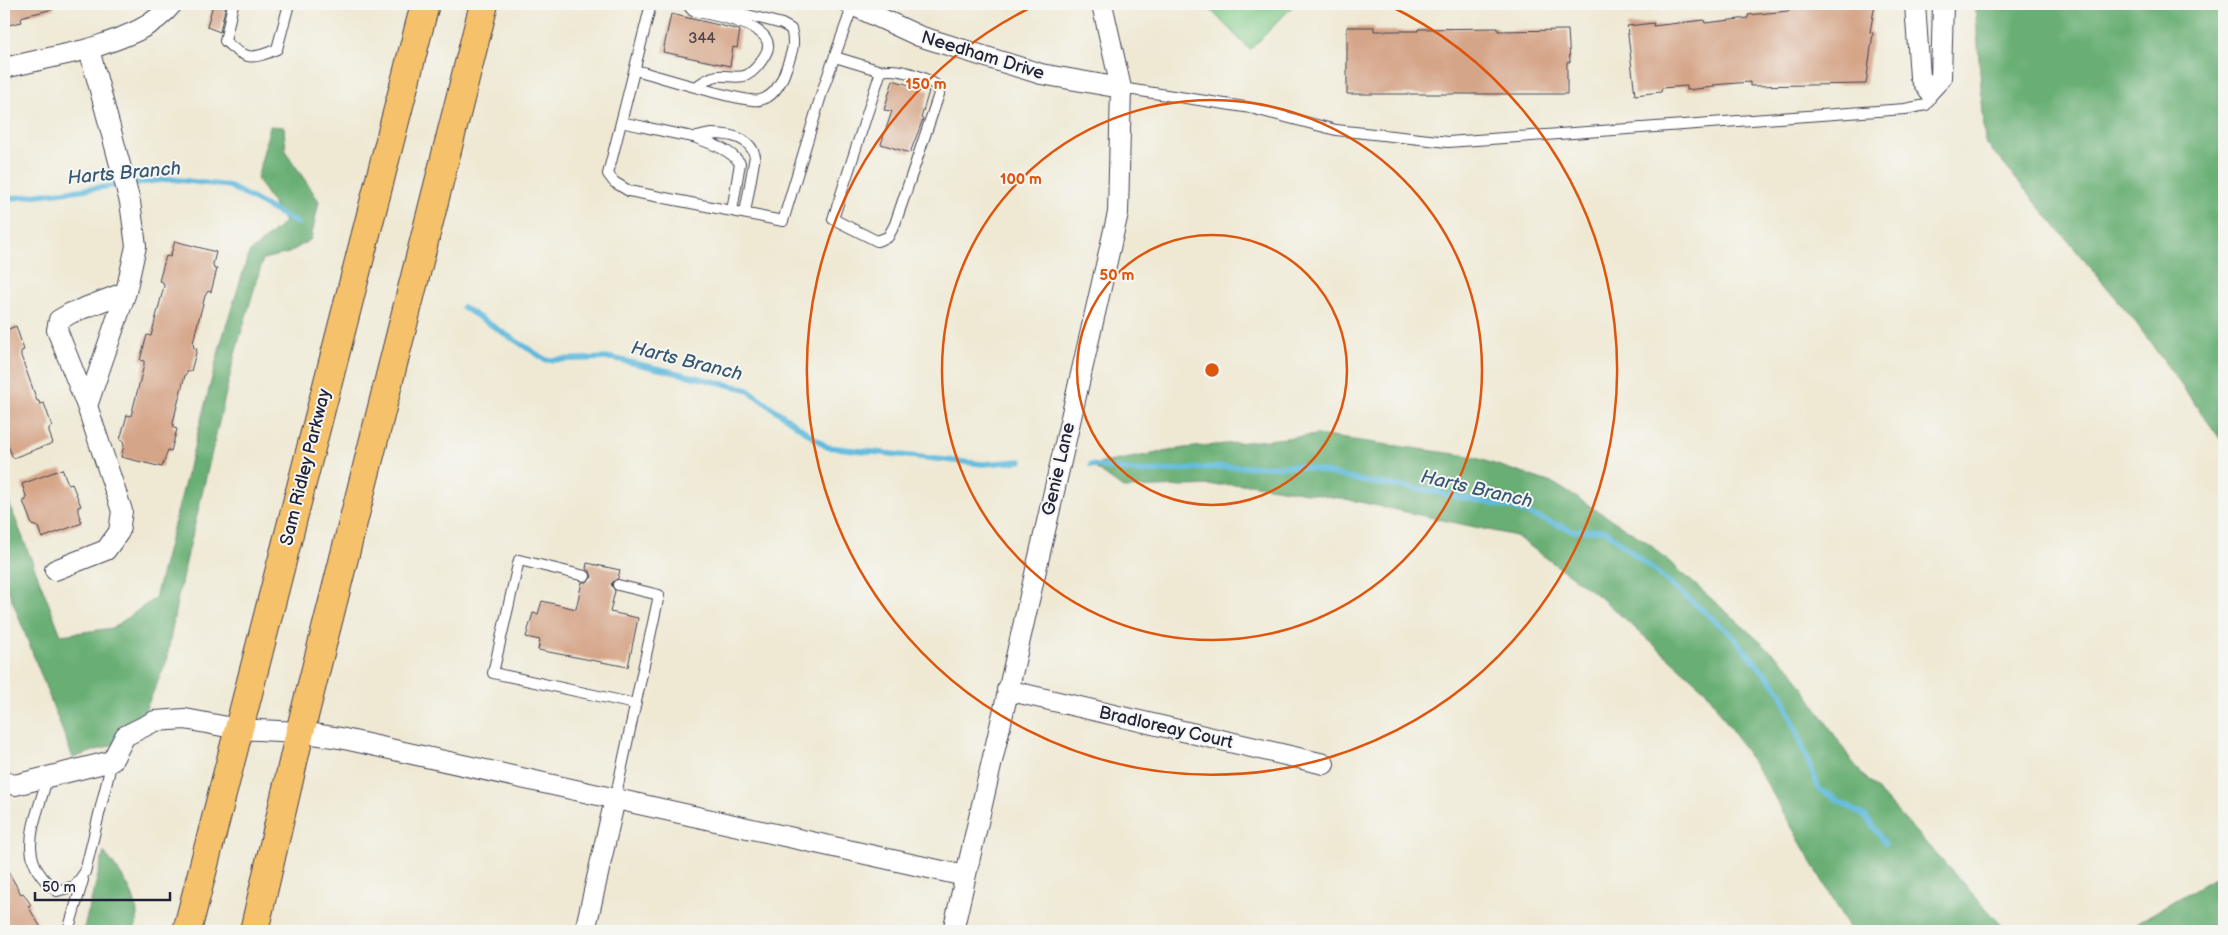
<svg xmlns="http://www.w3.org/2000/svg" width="2228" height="935" font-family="'Balsamiq Sans',sans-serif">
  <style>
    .green { fill: #82cb88; stroke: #527662 }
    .forest { fill: #69af74; stroke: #466858 }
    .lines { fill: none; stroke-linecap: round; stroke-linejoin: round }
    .stream { stroke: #5fbadd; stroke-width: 5.5 }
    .building { fill: #d5a588 }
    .service-casing { stroke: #414052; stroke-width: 12 }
    .minor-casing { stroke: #414052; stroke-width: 22 }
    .primary-casing { stroke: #414052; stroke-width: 30 }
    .service { stroke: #fff; stroke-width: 10 }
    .minor { stroke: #fff; stroke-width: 20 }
    .primary { stroke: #f5c16b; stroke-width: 28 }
    .ring { fill: none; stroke: #de560e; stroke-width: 2.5 }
    .labels { text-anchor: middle; stroke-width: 4; stroke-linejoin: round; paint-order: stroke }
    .number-label { font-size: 15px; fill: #4f434e }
    .street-label { font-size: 18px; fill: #22223b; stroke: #f6f6f2 }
    .water-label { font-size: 19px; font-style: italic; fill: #375774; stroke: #f6f6f2 }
    .centre { fill: #de560e; stroke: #f6f6f2; stroke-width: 2.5 }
    .ring-label { font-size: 15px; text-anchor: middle; font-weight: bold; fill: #de560e; stroke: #f6f6f2; stroke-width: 4; stroke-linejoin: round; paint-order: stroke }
  </style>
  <rect width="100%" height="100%" fill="#f6f6f2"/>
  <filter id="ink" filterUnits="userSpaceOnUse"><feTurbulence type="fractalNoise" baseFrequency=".02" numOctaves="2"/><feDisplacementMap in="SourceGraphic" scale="10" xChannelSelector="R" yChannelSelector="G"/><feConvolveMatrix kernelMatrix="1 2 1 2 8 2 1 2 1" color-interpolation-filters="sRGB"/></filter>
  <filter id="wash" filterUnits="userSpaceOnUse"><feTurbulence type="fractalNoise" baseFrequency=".0096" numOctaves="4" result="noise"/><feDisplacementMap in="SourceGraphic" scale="20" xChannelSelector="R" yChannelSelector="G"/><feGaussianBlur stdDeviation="1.12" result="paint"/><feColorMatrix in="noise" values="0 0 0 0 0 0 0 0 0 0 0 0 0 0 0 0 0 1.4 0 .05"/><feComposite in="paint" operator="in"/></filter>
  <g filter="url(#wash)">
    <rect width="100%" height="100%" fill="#efe9d4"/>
    <path class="green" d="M1205,4H1295L1250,50Z"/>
    <path class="forest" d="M1975,4H2224V444L2131,316L1985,142Z
      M270,126L284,127L286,152L319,201L311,239L289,253L263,259L235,354L178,596L166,663L133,738L73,758L4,579V490L61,635L113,628L155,598L222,339L249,253L285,222L257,179Z
      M1317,435L1470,456L1555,484L1647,542L1791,669L1855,766L2007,931H1851L1766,782L1706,691L1600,597L1516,536L1351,500L1250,484L1123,488L1091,465L1185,448Z
      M104,852C120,873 146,903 134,931H83Z
      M2224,872V931H2123Z"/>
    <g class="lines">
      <path class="stream" d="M4,199L171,179L229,186L297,223
        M463,307L546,360L612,358L746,389L827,447L983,464L1021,461
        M1091,465L1140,472L1223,467L1299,466L1361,481L1426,490L1512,508L1574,531L1605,530L1730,633L1781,692L1819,789L1866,817L1885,843"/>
    </g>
    <g id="blocks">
      <path class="building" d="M4,4H53L54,9L24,16L21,19L22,22L4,26Z
        M213,4H226L220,32L207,27Z
        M1796,4H1875L1870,32L1873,33L1866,84L1750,86V82L1713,85L1714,87L1687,90V86L1662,88L1661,92L1635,95L1627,26L1654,23L1653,26L1704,20L1705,23L1748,18V15L1788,11Z
        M671,14L740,30L737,48L733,47L730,66L663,52Z
        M1347,27H1374V31H1418V29L1498,28V31L1568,30L1570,62H1567V94H1347Z
        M893,80L929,91L921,118L923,119L910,153L881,144L892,111L884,110Z
        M175,241L216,252L213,264L214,269H217L211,292L208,291L205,296L196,330L193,343L194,348L197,349L191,371H188L185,375L176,410L173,423L174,428L177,429L171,451L168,450L162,467L121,457L124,445L123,441L120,440L127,415L131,416L144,365V361L140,360L147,335L151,336L161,298L164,286L163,282L159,281L166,256L170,257Z
        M16,326L24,350L21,351V356L33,389L37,401H39L40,404L44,403L52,426L49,428V432L53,443L13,458L4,436V331Z
        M62,469L67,481L69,485L72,484L81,506L78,507V512L82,523L42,538L38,527L32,525L23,501L26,500V496L22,484Z
        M587,563L620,570L618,578L611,584L615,591L610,612L638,618L628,667L538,650L540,640L526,637L533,613L538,614L542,601L576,609L582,582H587L592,577L590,571L586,569Z
        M4,864L21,894L23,893L31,905L28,906L43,931H4Z"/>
    </g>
  </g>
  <g filter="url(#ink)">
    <use href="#blocks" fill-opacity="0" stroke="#414052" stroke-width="1"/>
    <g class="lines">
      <defs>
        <path id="service" d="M233,4L225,41C245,60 252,60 277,49L289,4
          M651,4L608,174L614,182L629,191L783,221L823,89L853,5
          M687,4L693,11C710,15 784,25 765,55C761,62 755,71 747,75C736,80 723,73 713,77C707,79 701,83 696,87
          M835,57L881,71L833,219L877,241L888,237L895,224L939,94L936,85C922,76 897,67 881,71
          M635,70C655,75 746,104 760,100C774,97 782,81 786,69C791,54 796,45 791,29L782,24L706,4
          M1121,88L1251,108L1336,130L1448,142L1905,109L1926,105L1930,99L1929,91
          M621,122C645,127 669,133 693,137C700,138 705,134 712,134C730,134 750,137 755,156L745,213
          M696,138C712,144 729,149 740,163L732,211
          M585,576L519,560L493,673L635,704
          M47,778C37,820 12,858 57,891L75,886L85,872L112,761
          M615,799L659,595L618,585
          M68,931L83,880"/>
        <path id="minor" d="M850,4L919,36L1041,74L1121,88
          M1915,4L1920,77L1929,91L1941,78L1943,4
          M4,68L89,49
          M87,406L57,330L59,320L71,313L126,292
          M55,570L106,550L119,532L122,511L87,406L126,292L136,246L130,202L89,49C120,38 151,30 172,4
          M1007,690L1324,764
          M4,782L15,785L112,761L125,736L155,721L185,719L238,729L300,732L340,738L965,876
          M585,931L615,799
          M953,931L1118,213L1121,88L1102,4"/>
        <path id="primary" d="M187,931L425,4
          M254,931L300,732L484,4"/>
      </defs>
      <use href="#service" class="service-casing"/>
      <use href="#minor" class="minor-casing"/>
      <use href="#primary" class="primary-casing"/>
      <use href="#service" class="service"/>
      <use href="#minor" class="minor"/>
      <use href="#primary" class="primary"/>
    </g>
  </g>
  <g class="ring">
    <circle cx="1212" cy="370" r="135"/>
    <circle cx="1212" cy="370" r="270"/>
    <path d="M1386 4A405 405 0 1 1 1038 4"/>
  </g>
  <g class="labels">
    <g class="number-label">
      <text x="702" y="43">344</text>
    </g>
    <g class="street-label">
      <text transform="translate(983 55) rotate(17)" y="6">Needham Drive</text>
      <text transform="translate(305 467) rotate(-76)" y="6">Sam Ridley Parkway</text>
      <text transform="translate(1058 469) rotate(-77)" y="6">Genie Lane</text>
      <text transform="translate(1166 727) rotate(13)" y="6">Bradloreay Court</text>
    </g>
    <g class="water-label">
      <text transform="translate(124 172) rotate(-5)" y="7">Harts Branch</text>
      <text transform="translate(687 360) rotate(14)" y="7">Harts Branch</text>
      <text transform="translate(1477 488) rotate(13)" y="7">Harts Branch</text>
    </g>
  </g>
  <circle cx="1212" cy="370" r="8" class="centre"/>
  <g class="ring-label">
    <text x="926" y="89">150 m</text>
    <text x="1021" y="184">100 m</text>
    <text x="1117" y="280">50 m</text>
  </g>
  <rect width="2228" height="935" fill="none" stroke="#f6f6f2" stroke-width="20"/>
  <path d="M35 892v8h135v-8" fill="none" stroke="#22223b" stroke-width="2.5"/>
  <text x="42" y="892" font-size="15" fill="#22223b" stroke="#f6f6f2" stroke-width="4" paint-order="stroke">50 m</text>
</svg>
